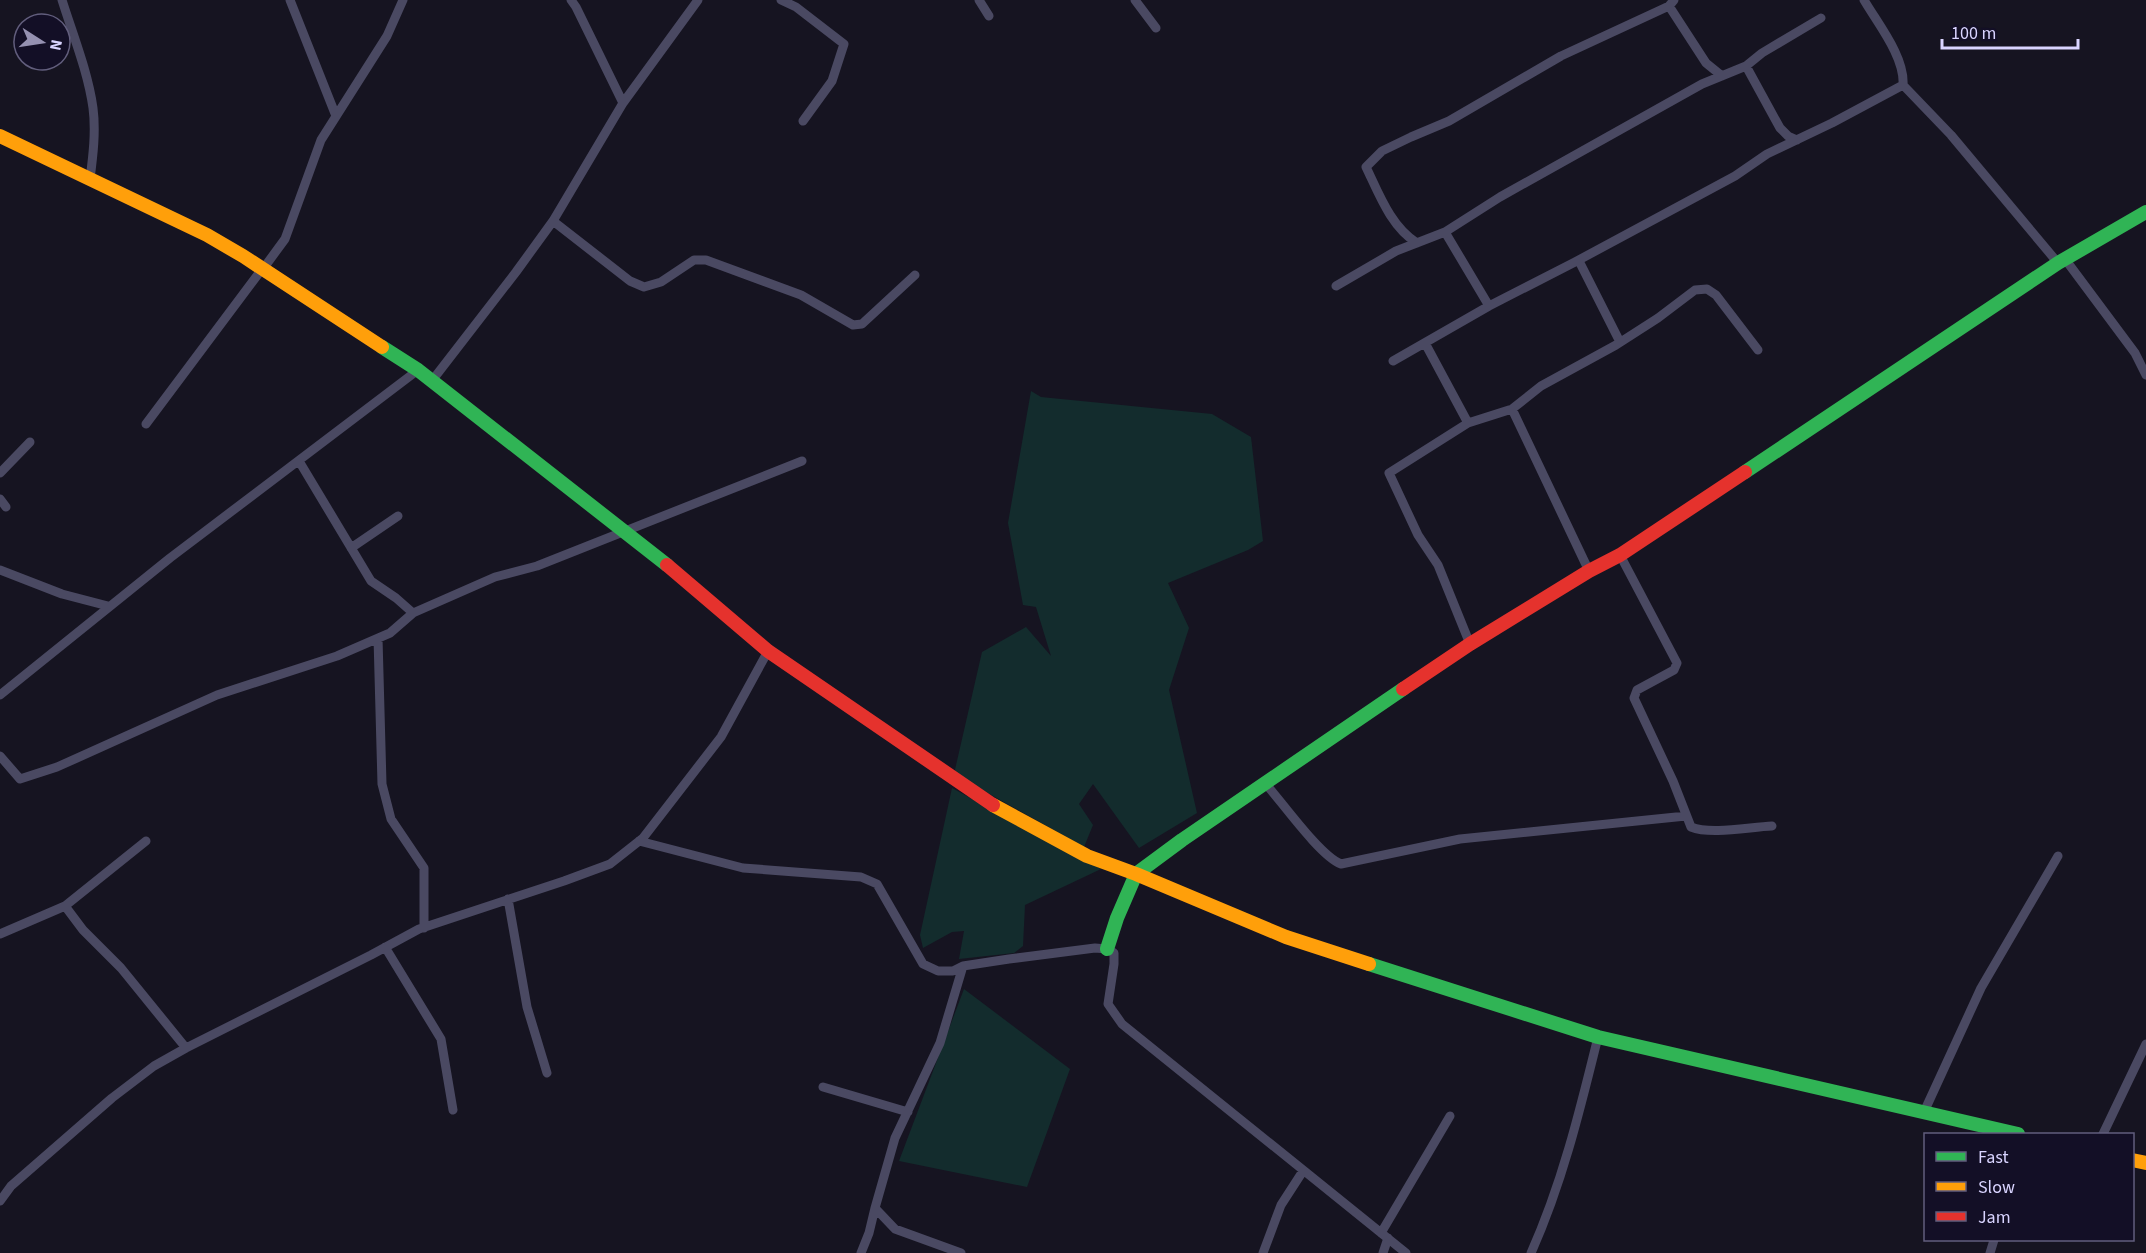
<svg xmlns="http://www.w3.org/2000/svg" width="2146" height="1253" font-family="'Source Sans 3',sans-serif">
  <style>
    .green { fill: #132c2d }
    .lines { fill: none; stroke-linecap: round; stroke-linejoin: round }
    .street { stroke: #4a4962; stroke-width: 9 }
    .fast { stroke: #30b455; stroke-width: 14 }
    .slow { stroke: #ff9f0a; stroke-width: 14 }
    .jam { stroke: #e5322d; stroke-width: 14 }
  </style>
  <rect width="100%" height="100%" fill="#161421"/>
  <path class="green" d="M1031,391L1041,397L1212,414L1251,437L1263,541L1248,550L1168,583L1189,628L1169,690L1197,813L1139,848L1093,784L1079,804L1093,825L1084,847L954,774L982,652L1026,627L1051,656L1036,607L1023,605L1008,523Z
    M952,788L1101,869L1025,905L1023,946L1014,953L959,959L964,931L952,932L923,948L920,935Z
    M964,989L1070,1069L1027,1187L899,1161Z"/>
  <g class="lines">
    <path class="street" d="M62,0C73,35 88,72 93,108C96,131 93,156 90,179
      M290,0L336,116
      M571,0L576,7L623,103
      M781,0L796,7L844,44L832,81L803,121
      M979,0L989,16
      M1135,0L1156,28
      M1864,0C1878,24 1905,57 1903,85L1951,135L2058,263
      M1669,6L1706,63L1722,76
      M1746,66L1780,128L1788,136L1797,140
      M553,221L630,281L644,287L661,282L694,260H706L801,295L853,325L862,324L915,275
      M1445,232L1489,306
      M1417,243C1391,227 1379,194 1366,167L1382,151L1411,137L1449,121L1561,56L1669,6L1674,0
      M2065,259L2135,353L2146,375
      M1579,261L1620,342
      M263,269L285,239L321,140L387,36L403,0
      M1336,286L1396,251L1445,232L1500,197L1702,84L1746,66L1762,53L1821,18
      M1425,343L1468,423
      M1393,361L1489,306L1575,262L1735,176L1767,154L1832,123L1903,85
      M431,382L516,272L553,221L623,103L698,0
      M1512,409L1589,571
      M146,424L262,269
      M299,461L371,581L396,598L413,613
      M0,473L30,442
      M0,499L6,507
      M351,548L398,516
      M1620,555L1677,663L1674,670L1637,690L1634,698L1673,781L1691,827C1711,835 1749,827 1772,826
      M0,570L62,594L108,606
      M378,638L382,784L391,819L424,868V928
      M1470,644L1438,565L1418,535L1389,473L1468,423L1512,409L1541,386L1616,345L1658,318L1695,290L1707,289L1716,295L1758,350
      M0,695L170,558L418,370
      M0,756L20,779L57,767L217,695L337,656L390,633L413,613L495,577L537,566L802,461
      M1265,783C1282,802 1320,856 1341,864L1460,839L1686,816
      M639,841L743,868L861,877L877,884L923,964L938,971H953L963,966L1009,959L1095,948L1107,949L1114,953V964L1108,1004L1122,1024L1406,1253
      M508,899L527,1007L547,1073
      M65,906L83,930L121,968L186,1048
      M0,934L65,906L146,841
      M385,947L441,1039L453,1110
      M823,1087L908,1112
      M1924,1112L1981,988L2058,856
      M2103,1134L2146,1044
      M0,1201L11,1186L112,1098L154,1066L186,1048L371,955L419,929L564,881L610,864L643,838L721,737L768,651
      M875,1208L895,1138L940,1043L963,966
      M1381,1233L1450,1116
      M861,1253L869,1233L875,1208L895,1229L961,1253
      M1263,1253L1281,1205L1303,1171
      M1383,1253L1388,1238
      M1531,1253C1562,1184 1580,1110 1598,1037
      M1990,1253L1994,1240"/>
    <path class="fast" d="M382,347L418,370L667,565
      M1745,472L2058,263L2146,212
      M1107,949L1117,918L1136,874L1182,840L1403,689
      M1369,964L1598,1037L2018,1134"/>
    <path class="slow" d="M0,136L207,235L243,256L382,347
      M993,805L1087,856L1136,874L1286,937L1369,964
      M2132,1160L2146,1163"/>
    <path class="jam" d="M667,565L768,651L993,805
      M1403,689L1470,644L1589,571L1620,555L1745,472"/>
  </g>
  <rect x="1924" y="1133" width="210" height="108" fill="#130f26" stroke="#625e7d" stroke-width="1.5"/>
  <rect x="1936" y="1152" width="30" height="9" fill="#30b455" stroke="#625e7d" stroke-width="1.5"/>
  <text x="1978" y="1163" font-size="18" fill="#d9d4ff">Fast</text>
  <rect x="1936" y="1182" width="30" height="9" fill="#ff9f0a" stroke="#625e7d" stroke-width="1.5"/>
  <text x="1978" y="1193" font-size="18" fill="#d9d4ff">Slow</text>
  <rect x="1936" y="1212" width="30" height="9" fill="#e5322d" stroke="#625e7d" stroke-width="1.5"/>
  <text x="1978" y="1223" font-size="18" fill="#d9d4ff">Jam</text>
  <g transform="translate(42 42) rotate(102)"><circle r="28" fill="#130f26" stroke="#625e7d" stroke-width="1.5"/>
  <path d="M0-4.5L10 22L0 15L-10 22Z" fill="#9591b1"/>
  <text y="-9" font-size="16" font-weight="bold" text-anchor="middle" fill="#d9d4ff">N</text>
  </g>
  <path d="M1942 39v9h136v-9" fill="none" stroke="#d9d4ff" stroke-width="3"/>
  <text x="1951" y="39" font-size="18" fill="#d9d4ff" stroke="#130f26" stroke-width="4.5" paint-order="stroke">100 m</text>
</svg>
